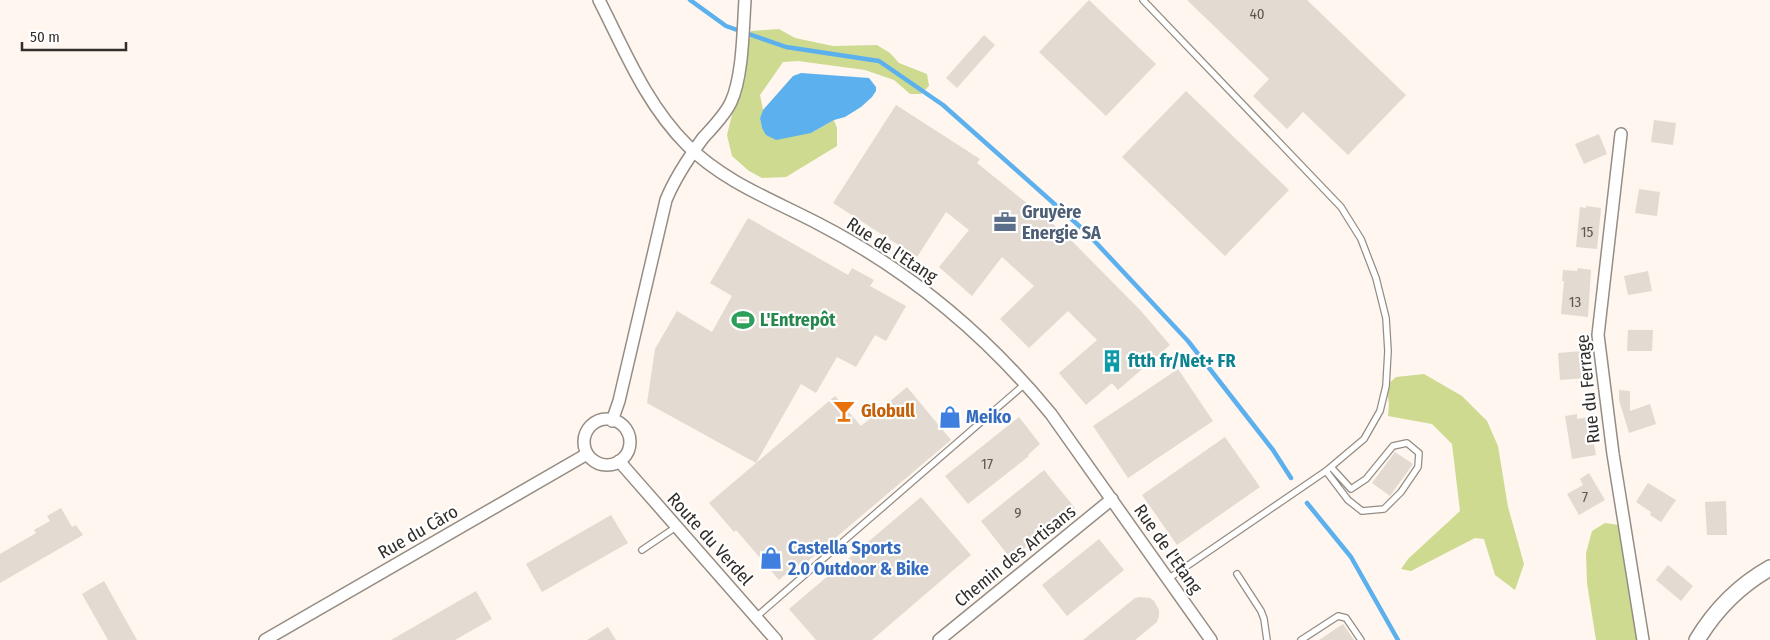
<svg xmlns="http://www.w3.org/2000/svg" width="1770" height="640" font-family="'Fira Sans Condensed',sans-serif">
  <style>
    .green { fill: #cdda90 }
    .water { fill: #5bb0ed }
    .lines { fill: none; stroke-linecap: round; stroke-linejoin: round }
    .stream { stroke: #5bb0ed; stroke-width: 4.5 }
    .building { fill: #e3dad1 }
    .lane-casing { stroke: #958d84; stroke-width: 8 }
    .street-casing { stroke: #958d84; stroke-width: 14 }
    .secondary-casing { stroke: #958d84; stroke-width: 18 }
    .lane { stroke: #fff; stroke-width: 5.5 }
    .street { stroke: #fff; stroke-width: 11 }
    .secondary { stroke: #fff; stroke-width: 15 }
    .labels { text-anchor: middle; stroke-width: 4.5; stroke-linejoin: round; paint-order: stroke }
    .number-label { font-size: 15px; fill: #5e5854 }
    .service-label { font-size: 18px; font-weight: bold; fill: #4e5e75; stroke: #fff; text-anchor: start }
    .street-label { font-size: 18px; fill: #312d2a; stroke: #fff }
    .leisure-label { font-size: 18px; font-weight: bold; fill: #27864d; stroke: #fff; text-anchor: start }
    .culture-label { font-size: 18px; font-weight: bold; fill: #0d838f; stroke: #fff; text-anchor: start }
    .food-label { font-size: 18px; font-weight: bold; fill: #c56008; stroke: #fff; text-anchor: start }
    .shop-label { font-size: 18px; font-weight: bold; fill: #366cbe; stroke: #fff; text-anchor: start }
  </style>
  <rect width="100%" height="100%" fill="#fef6ef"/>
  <path class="green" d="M779,29L795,38L833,46L877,45L890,53L899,63L927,74L929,86L921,94H910L894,80L865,70L798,61L783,62L760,95L763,110L760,118L762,128L811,133L834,120L837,128V146L786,177L762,178L749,171L732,156L727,135L745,62L751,31Z
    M1424,374L1462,396L1487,421L1498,446L1508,507L1524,564L1515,590L1495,575L1484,539L1475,538L1411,571L1401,569L1408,559L1460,511L1452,444L1432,424L1388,416L1389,404L1386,386L1396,377Z
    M1605,523L1619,525L1627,546L1643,640H1596L1587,583L1586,553L1592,531Z"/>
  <path class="water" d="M801,73L869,78L876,87V91L872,97L861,107L845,117L834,120L811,133L776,140L766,135L762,128L760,118L763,110L793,76Z"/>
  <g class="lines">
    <path class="stream" d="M690,0L726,26L786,47L879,61L943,105L1086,232L1188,341L1273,450L1291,478
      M1307,503L1351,557L1398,640"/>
  </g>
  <path class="building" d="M1089,0L1156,64L1106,116L1039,52Z
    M1187,0H1307L1406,95L1348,155L1303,112L1287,129L1253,96L1269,79Z
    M984,35L995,45L957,88L946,78Z
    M1186,91L1289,190L1225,256L1122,157Z
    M896,105L980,159L977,163L1064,233L1141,311L1170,345L1118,390L1112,383L1086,405L1059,373L1097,340L1068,311L1029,348L1000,319L1034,286L1002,257L972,296L939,267L969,230L946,212L917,257L833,203Z
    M1654,120L1676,123L1673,145L1651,142Z
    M1599,134L1607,154L1584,164L1575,144Z
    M1639,189L1660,192L1657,216L1635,213Z
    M1586,206L1601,208L1597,249L1576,247L1580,207L1586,208Z
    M748,218L848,275L852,268L874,280L870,286L906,306L886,341L875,335L856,367L837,357L816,393L801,384L756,463L647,403L655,349L677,311L712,332L732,296L710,283Z
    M1578,268L1591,270L1588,317L1561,314L1564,281H1562L1563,270L1577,271Z
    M1648,271L1652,291L1628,295L1624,276Z
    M1628,330H1653L1652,351H1627Z
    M1583,351L1585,378L1560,380L1558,353Z
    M1178,369L1213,421L1128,478L1093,426Z
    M907,387L951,440L800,568L797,564L779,580L736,530L734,532L709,503L835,396L861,426Z
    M1619,390L1630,391V411L1650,404L1656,424L1629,433L1619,400Z
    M1577,414V419L1589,417L1596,455L1572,459L1565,416Z
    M1019,417L1040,444L1028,455L1029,456L968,504L945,476Z
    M1225,437L1260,487L1177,545L1142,495Z
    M1395,452L1413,464L1390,496L1372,483Z
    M1044,470L1075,508L1011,559L981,521Z
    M1589,473L1605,500L1579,515L1567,494L1583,485L1580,479Z
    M1648,483L1676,500L1661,522L1650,515L1651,512L1636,502Z
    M921,497L971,555L872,640H816L789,609Z
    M1726,501L1727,535H1707L1705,502Z
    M61,508L72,527L76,525L83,535L0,583V554L36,533L34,530L50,521L47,516Z
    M611,515L628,543L542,592L526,564Z
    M1099,539L1124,570L1067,616L1042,585Z
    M1668,565L1693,586L1681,601L1656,580Z
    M104,581L137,640H108L82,594Z
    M476,591L492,619L455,640H391Z
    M1140,597L1150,598L1154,601L1159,610V616L1157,622L1135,640H1083L1135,598Z
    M1343,624L1354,640H1319Z
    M608,627L616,640H587Z"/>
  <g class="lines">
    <defs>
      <path id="lane" d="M1143,0L1341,207L1361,239L1376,278L1386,318L1388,351L1386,386L1380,411L1364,439L1326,471L1168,579
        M1326,471L1348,500L1362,511L1384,509L1401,492L1418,467L1419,453L1407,443L1393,446L1366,479L1351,489L1331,467
        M642,550L676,527
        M1237,574L1261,611L1264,619L1267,640
        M756,617L1026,383
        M1301,640L1338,616L1346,618L1361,640"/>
      <path id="street" d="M599,0C625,51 646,104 687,145C724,182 773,200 819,224C908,270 987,336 1051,414L1211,640
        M1621,134L1598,335L1613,454L1643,640
        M584 442a23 23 0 1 1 46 0a23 23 0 1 1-46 0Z
        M612,421L619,401L666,200C675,178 689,157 703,138C713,127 725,115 731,102C743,76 743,29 745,0
        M619,461L776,640
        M265,640L587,454
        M939,640L1112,499"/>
      <path id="secondary" d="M1697,640C1715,610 1740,585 1770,568"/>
    </defs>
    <use href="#lane" class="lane-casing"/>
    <use href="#street" class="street-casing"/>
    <use href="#secondary" class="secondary-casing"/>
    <use href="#lane" class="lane"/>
    <use href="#street" class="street"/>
    <use href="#secondary" class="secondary"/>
  </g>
  <defs>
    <symbol id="office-bare" viewBox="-9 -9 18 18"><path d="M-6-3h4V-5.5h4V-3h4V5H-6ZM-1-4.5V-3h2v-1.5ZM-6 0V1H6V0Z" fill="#5c6f8a" stroke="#fff" stroke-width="2.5" paint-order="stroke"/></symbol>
    <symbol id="stadium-bare" viewBox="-9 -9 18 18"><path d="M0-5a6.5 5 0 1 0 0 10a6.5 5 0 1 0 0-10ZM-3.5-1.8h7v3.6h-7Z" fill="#2e9e5b" stroke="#fff" stroke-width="2.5" paint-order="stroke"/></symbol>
    <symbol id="building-bare" viewBox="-9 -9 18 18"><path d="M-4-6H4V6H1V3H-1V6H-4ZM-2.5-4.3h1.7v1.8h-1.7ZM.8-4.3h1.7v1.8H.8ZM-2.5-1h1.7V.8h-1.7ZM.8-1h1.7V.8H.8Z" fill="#0f9aa8" stroke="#fff" stroke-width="2.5" paint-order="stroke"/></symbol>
    <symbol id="bar-bare" viewBox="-9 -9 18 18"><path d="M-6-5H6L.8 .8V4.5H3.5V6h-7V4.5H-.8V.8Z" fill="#e8710a" stroke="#fff" stroke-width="2.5" paint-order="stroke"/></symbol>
    <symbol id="shop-bare" viewBox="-9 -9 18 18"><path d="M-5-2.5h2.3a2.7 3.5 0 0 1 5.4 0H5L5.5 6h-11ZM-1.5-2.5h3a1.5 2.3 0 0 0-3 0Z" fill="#3f7fe0" stroke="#fff" stroke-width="2.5" paint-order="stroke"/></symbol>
  </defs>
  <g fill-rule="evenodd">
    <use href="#office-bare" x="989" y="206" width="32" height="32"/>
    <use href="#stadium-bare" x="727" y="304" width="32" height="32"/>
    <use href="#building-bare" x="1096" y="345" width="32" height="32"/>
    <use href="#bar-bare" x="828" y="395" width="32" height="32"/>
    <use href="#shop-bare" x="934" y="401" width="32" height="32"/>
    <use href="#shop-bare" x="755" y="542" width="32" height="32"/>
  </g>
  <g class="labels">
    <g class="number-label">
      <text x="1257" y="19">40</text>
      <text x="1587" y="237">15</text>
      <text x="1575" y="307">13</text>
      <text x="987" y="469">17</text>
      <text x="1585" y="502">7</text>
      <text x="1018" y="518">9</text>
    </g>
    <g class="service-label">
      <text x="1022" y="218">Gruyère<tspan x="1022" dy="21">Energie SA</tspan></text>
    </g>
    <g class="street-label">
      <text transform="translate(892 250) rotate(33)" y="6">Rue de l'Etang</text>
      <text transform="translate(1588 389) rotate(-96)" y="6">Rue du Ferrage</text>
      <text transform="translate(418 532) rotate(-30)" y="6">Rue du Câro</text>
      <text transform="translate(710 539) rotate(48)" y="6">Route du Verdel</text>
      <text transform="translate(1168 549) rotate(55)" y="6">Rue de l'Etang</text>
      <text transform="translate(1015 556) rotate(-39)" y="6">Chemin des Artisans</text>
    </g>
    <g class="leisure-label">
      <text x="760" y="326">L'Entrepôt</text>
    </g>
    <g class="culture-label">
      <text x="1128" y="367">ftth fr/Net+ FR</text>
    </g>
    <g class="food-label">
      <text x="861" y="417">Globull</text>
    </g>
    <g class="shop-label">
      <text x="966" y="423">Meiko</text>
      <text x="788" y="554">Castella Sports<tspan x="788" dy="21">2.0 Outdoor &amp; Bike</tspan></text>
    </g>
  </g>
  <path d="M22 42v8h104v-8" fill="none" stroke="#312d2a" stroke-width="2.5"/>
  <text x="30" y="42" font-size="15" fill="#312d2a" stroke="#ffffff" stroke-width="4" paint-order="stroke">50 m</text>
</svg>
